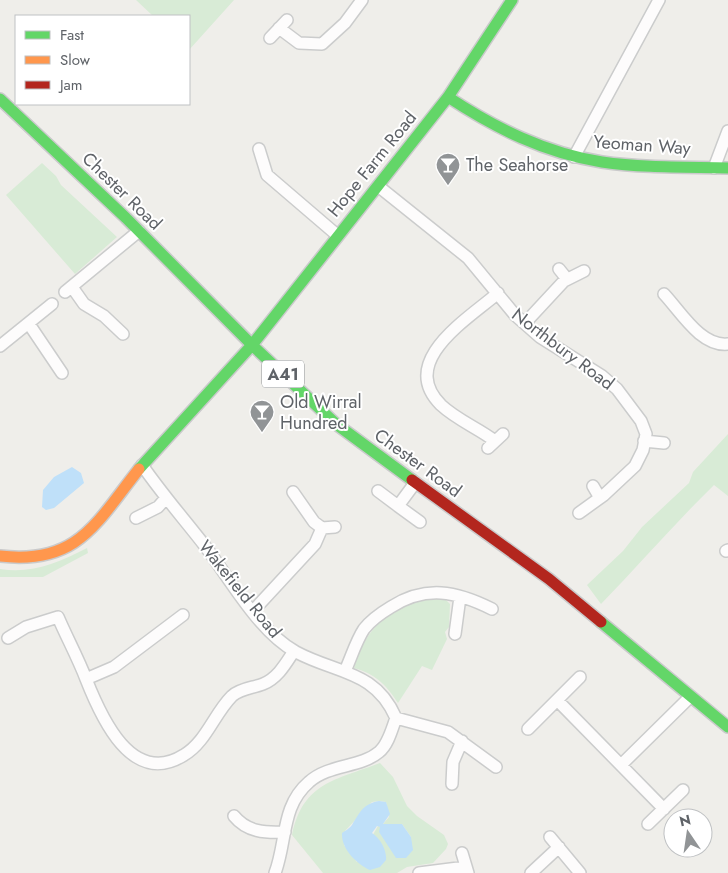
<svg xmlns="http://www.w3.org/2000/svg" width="728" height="873" font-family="Jost,sans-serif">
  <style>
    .green { fill: #d8ebd6; fill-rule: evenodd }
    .water { fill: #bfe0f9 }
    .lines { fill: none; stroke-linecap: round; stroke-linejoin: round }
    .street-casing { stroke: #cbcccc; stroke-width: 14 }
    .fast-casing { stroke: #cacacb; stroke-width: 14 }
    .slow-casing { stroke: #cacacb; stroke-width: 14 }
    .jam-casing { stroke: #cacacb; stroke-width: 14 }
    .street { stroke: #fdfcfc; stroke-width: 11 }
    .fast { stroke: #63d668; stroke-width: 11 }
    .slow { stroke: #ff974d; stroke-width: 11 }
    .jam { stroke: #b3261e; stroke-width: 11 }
    .labels { text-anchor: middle; stroke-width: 4; stroke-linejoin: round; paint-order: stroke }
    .shield { fill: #fff; stroke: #8f9295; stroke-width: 1 }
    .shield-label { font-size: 16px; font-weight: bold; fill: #5f6368 }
    .street-label { font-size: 18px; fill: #5f6368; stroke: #fff }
    .poi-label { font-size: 18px; fill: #5f6368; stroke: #fff; text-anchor: start }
  </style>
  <rect width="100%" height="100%" fill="#efeeea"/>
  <path class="green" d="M136,0H234L189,50V16H153Z
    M42,163L56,176L61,185L117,237L75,274L6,195Z
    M728,434V496L714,485C675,523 639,565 601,604L587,585L623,551L642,527L689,483L693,472Z
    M87,548L88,553L43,577H0V569C32,574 58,563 87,548Z
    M425,598H444L450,604L449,627L445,632L447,639L432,670L422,666L398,703C386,685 376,674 354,668C365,628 387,611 425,598Z
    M380,763L393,777L407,806L417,816L444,835L448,844L446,849L433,863L407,867L397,873H323L292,835C303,782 336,780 380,763ZM379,801L386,802L389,817L383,824H402L411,837L378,826L357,862L344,845L345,831L372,802Z"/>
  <path class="water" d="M72,467L81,473L84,483L54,508L46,510L42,507L43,490L54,477Z
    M379,801L386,802L390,814L383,824H402L411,837L413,850L406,858H396L379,832L380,827L377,826L372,833C381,839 387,851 386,860L380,867L370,870C357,864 341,849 342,833C345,831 350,828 352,825C360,812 363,804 379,801Z"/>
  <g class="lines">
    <defs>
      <path id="street" d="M279,28L299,43L322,44L345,23L362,0
        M270,38L287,20
        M259,149L267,175L337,235
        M574,157L659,0
        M714,168L728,131
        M378,186L468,258L515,315L540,337L602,376L617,389L641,421L646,434L643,450L635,466L604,495L579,513
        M559,269L567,279
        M72,287L84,304L104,316L123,334
        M65,292L139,231
        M664,294C681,312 701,347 728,344
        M525,323L564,281L584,271
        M29,324L62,373
        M0,346L52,304
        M495,441C478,428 457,420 441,405C397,361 468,319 498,293
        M644,441L664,443
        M488,448L503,434
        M142,465C162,494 184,519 205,546C230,579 259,632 296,652C337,674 375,670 396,718C392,729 388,745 379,752C360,768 329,764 309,782C281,806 287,841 275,873
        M415,483L398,506L420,522
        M593,486L600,498
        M378,491L398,506
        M293,492L314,522L322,528L335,527
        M136,518L158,507L165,499
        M726,551L728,550
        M253,611L315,544L322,528
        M455,634L460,597
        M8,638L26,627L58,617C67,638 78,658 86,679C101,717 132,788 184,755C206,742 214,714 232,696C241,688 253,688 263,684C278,678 286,663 294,651
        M345,671C351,658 356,641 364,629C371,620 381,613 391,607C426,585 456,591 492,609
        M86,679L114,667L183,615
        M557,700L664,809
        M396,718L448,732L496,767
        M528,729L580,677
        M621,765L690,697
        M452,784L453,762L462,741
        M234,816C247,832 265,833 285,832
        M648,824L683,790
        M550,837L580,873
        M462,853L468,873
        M419,873L466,867
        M531,873L559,847"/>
      <path id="fast" d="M448,97C495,128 545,153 602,162C643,168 686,167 728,168
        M0,99L126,218L252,345L336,424L412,480
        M139,469L252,345L448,97L512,0
        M601,622L728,727"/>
      <path id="slow" d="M0,556C78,565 96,523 139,469"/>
      <path id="jam" d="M412,480L549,579L601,622"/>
    </defs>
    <use href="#street" class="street-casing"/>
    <use href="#fast" class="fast-casing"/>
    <use href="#slow" class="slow-casing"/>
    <use href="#jam" class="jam-casing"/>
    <use href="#street" class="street"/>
    <use href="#fast" class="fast"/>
    <use href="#slow" class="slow"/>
    <use href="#jam" class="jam"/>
  </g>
  <defs>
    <symbol id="bar-pin" viewBox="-11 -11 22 30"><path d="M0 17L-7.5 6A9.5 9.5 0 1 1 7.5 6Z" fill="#919496" stroke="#fff"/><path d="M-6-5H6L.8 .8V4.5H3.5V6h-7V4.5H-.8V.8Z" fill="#fff"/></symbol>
  </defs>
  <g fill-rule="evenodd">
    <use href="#bar-pin" x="434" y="151" width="28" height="38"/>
    <use href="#bar-pin" x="248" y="398" width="28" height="38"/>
  </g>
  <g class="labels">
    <rect class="shield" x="262" y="360.5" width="42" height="27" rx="4"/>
    <g class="shield-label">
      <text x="283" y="380">A41</text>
    </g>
    <g class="street-label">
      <text transform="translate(642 145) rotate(4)" y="6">Yeoman Way</text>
      <text transform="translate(372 164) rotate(-51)" y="6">Hope Farm Road</text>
      <text transform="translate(122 191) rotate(44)" y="6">Chester Road</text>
      <text transform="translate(563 349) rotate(37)" y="6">Northbury Road</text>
      <text transform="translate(418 463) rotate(36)" y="6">Chester Road</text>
      <text transform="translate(240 589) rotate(51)" y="6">Wakefield Road</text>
    </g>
    <g class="poi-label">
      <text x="466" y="171">The Seahorse</text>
      <text x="280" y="408">Old Wirral<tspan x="280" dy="21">Hundred</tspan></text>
    </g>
  </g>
  <rect x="15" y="15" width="175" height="90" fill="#ffffff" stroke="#bfc1c3"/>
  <rect x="25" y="31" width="25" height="8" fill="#63d668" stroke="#bfc1c3"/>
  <text x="60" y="40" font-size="15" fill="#5f6368">Fast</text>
  <rect x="25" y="56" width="25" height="8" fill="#ff974d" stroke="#bfc1c3"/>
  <text x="60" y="65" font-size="15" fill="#5f6368">Slow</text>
  <rect x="25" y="81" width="25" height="8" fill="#b3261e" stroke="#bfc1c3"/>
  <text x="60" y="90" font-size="15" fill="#5f6368">Jam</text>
  <g transform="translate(688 833) rotate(347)"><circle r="24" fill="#ffffff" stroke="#bfc1c3"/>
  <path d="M0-4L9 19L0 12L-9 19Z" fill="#919496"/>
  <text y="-8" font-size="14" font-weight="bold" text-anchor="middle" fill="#5f6368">N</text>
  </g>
</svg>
